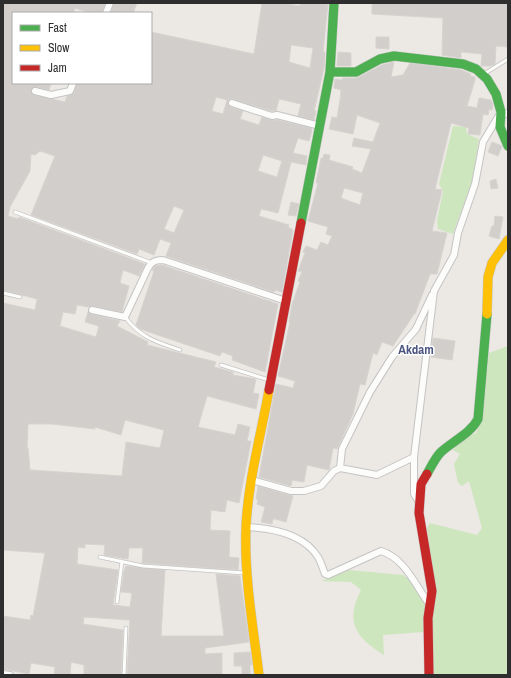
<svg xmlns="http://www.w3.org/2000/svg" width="511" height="678" font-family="'Archivo Narrow',sans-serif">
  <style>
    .green { fill: #cee6be }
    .building { fill: #d1cecb; stroke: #d7d4d0; fill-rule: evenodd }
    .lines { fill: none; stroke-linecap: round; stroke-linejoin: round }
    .lane-casing { stroke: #c5c4c5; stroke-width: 4.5 }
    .street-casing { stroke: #c5c4c5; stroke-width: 8 }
    .fast-casing { stroke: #c5c4c5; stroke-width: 10 }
    .slow-casing { stroke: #c5c4c5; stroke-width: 10 }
    .jam-casing { stroke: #c5c4c5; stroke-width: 10 }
    .lane { stroke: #fcfcfb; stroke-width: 3 }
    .street { stroke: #fcfcfb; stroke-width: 6 }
    .fast { stroke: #4caf50; stroke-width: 9 }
    .slow { stroke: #ffc107; stroke-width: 9 }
    .jam { stroke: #c62828; stroke-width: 9 }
    .labels { text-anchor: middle; stroke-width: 3; stroke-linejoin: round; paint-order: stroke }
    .neighbourhood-label { font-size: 13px; font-weight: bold; fill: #4d5680; stroke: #fff }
  </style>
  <rect width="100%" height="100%" fill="#ece8e4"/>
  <path class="green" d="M453,126L466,127L467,134L479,139L473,179L453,234L438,229L437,221L443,191L439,184Z
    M508,346V675H433L432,658L423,632L383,635L384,655C355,637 345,622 361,590L351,582L321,581L349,570L403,575L414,583L426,603L436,595L427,528L430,523L477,535L482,528L469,481L462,486L458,483L454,464L460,454L453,450L464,438L476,433L483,417L489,353Z"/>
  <path class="building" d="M3,3H105L102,13H90L75,8L73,13H13V83H51L49,90L34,87L31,90V93L34,95L65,102L67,96L74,93L77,83H151V32L254,54L262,3H283L300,6V3H328L323,52H325L324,68L314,111H316L314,120L298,116L301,104L279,99L276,111H272L233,99H229L228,102L230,107L243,111L240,119L259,125L262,117L271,120H277L311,128L312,131L309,141L298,138L293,153L307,156L306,165L291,162L278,213L261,209L259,216L289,225L288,227L293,230L282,292L275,290L274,292L166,256L171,243L160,239L154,255L139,249L137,254L31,215L55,156L40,151L35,155L31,154L30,171L10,207L8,216L18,219L19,217L145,264L139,276L123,270L120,283L129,286L122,312L93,306L88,307L77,305L75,314L63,312L60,326L96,337L99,326L85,322L88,312L91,314L120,321L117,326L148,342L147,345L216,362L214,367L233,372V375L256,379L253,393L259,394L256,409L207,396L198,427L235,435L238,424L250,427L247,441H251L239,503L227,500L225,512L211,510L210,530L230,531L229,557L239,558L238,570L142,563L143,548H129L128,559L104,555L105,545L85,544V548L78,547L77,564L118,570L113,605L130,607L132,593L121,592L124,571L126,566L165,570L161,636H224L216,574L240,576L249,642L205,648V654L222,653V675H127L130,620L84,617L83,624L123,630L121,675H84V665L71,662L70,675H54L55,667L31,663L29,674L3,669V616L30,620L31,615L33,616L45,553L3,550V303L35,310L37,299L3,290ZM291,45L313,48L310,68L289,62ZM216,97L227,100L223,114L212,111ZM263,155L282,161L277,177L258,171ZM174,206L184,210L174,233L164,229ZM125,420L164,430L160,448L126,442L122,476L30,470L28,448H27L28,424H52L95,429V427L121,435Z
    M114,3H137L133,13H111Z
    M372,3H508V47L496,46L495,64L491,66H481L482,54L461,52V58L442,55L443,18L372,14Z
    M376,37H389V49L376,48Z
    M338,52L351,53V66H337Z
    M394,62L391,77L403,75L410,63L461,70L471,74L470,76L475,77V80L467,106L477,108L479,98L491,100L493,105L492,110L489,109L488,115L483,114L480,135L468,134L469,128L451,123L435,189L442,190L432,231L447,233L437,274H430L415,314H414L393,346L382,342L377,355L373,353L365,385L360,384L353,414L337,449L333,448L329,470L307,465L304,482L292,480L291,486L259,477L276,384L293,388L295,381L278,376L290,322H289L292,304L300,282L298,281L302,272L298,271L305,253L303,252L306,246L317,250L321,242L328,245L332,236L326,234L328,227L308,221L318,183H316L321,158H323L324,154L330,155L329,160L353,167L352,169L362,173L371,149L352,146L354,138L373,142L380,123L357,115L353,134L329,129L332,117L337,118L340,100L341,90L334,88L335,79L342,80L343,78H357L382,65ZM344,188L363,193L360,205L341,198Z
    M492,142L502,146L498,156L488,152Z
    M496,179L498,188L491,189L490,181Z
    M291,202L299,204L296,216L288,215Z
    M495,216L503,217L499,239L489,236L492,226H494Z
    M162,265L278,304L265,372L232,360L233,356L222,352L220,356L140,329L136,325L154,271L152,270L155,266Z
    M433,338L455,341L452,360L431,357Z
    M258,486L293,496L286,522L275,519H273L272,524L261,522L265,507L257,504L258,500L256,499Z
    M250,652L252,665H250V675H242V666H234V653Z"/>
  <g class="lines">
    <defs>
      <path id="lane" d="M484,74L508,59
        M15,212L152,263
        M3,293L20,297
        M125,317C141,338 156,342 180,350
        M221,365L269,380
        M100,557L143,566L245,573
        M117,602L122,561
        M124,675L126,628"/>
      <path id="street" d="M106,13L110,3
        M35,91L51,95L70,91L73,83
        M232,103L272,116L277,115L320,126
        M92,310L125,317L148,268C152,261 156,260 163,260L286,301
        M340,468L342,449L370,392L392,357L416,329L432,295
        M252,480L291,491H304L321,486L334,471L340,468L377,475L414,457
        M419,502L414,494V457L434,291L454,255L458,233L475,184L483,142L501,112L508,114
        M246,527C271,528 303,533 318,557C321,562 323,569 325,574L328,575L381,551C405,558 416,587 430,605
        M3,674L10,675"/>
      <path id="fast" d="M330,72H356L380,59L394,56L463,64L476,69L487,79L496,94L501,112L500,127L508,146
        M301,223L330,72L334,3
        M427,474C431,467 435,458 441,452C453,441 471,433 478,419L487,314"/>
      <path id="slow" d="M487,314L488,277L492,263L508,240
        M259,675C253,626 244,576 246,527C248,481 261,435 269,390"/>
      <path id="jam" d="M269,390L301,223
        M427,474L421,484L419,513L432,591L428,618L429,675"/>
    </defs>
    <use href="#lane" class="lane-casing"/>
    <use href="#street" class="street-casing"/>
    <use href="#fast" class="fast-casing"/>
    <use href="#slow" class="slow-casing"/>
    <use href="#jam" class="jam-casing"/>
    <use href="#lane" class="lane"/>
    <use href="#street" class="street"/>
    <use href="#fast" class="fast"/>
    <use href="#slow" class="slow"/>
    <use href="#jam" class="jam"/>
  </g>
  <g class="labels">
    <g class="neighbourhood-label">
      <text x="416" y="354">Akdam</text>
    </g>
  </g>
  <rect width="511" height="678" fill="none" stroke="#2e2e2e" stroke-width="8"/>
  <rect x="12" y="12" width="140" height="72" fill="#ffffff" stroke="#ababab"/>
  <rect x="20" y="25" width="20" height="6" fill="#4caf50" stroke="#ababab"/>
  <text x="48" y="32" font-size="12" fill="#2e2e2e">Fast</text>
  <rect x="20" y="45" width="20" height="6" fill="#ffc107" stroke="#ababab"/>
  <text x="48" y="52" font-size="12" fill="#2e2e2e">Slow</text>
  <rect x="20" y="65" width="20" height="6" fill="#c62828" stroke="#ababab"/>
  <text x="48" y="72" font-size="12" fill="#2e2e2e">Jam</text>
</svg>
